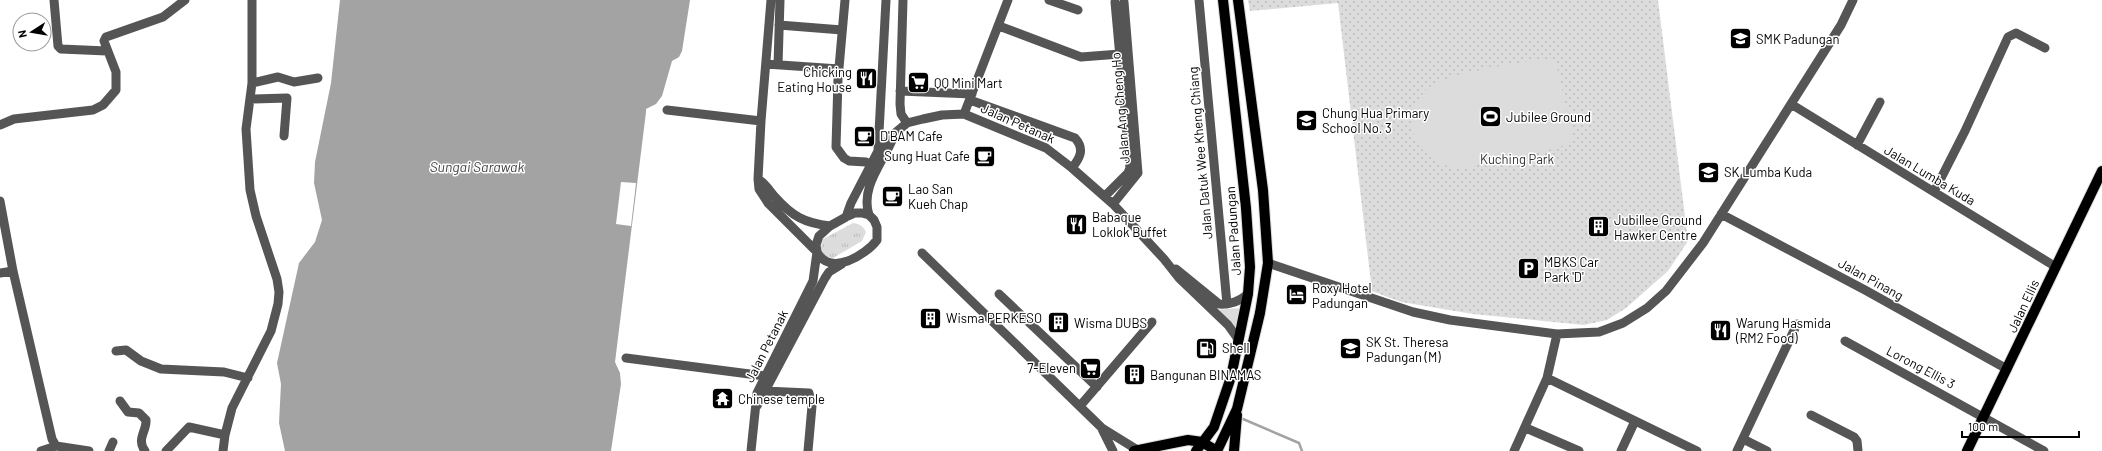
<svg xmlns="http://www.w3.org/2000/svg" width="2102" height="451" font-family="Barlow,sans-serif">
  <style>
    .grass { fill: url(#grass-tufts) }
    .park { fill: url(#park-dots) }
    .garden { fill: #dcdcdc }
    .water { fill: #a3a3a3 }
    .pier { fill: #fff }
    .lines { fill: none; stroke-linecap: round; stroke-linejoin: round }
    .stream { stroke: #a3a3a3; stroke-width: 2.5 }
    .major-casing { stroke: #dbdbdb; stroke-width: 12 }
    .minor { stroke: #555; stroke-width: 9 }
    .major { stroke: #000; stroke-width: 10 }
    .labels { text-anchor: middle; stroke-width: 3; stroke-linejoin: round; paint-order: stroke }
    .poi-label { font-size: 13px; fill: #000; stroke: #fff; text-anchor: start }
    .street-label { font-size: 13px; fill: #000; stroke: #fff }
    .park-label { font-size: 13px; fill: #333; stroke: #fff }
    .water-label { font-size: 14px; font-style: italic; fill: #444; stroke: #fff }
  </style>
  <defs>
    <pattern id="grass-tufts" width="24" height="20" patternUnits="userSpaceOnUse"><rect width="24" height="20" fill="#dcdcdc"/><path d="M3 7l-1-3M5 7V3M7 7l1-3M15 17l-1-3M17 17v-4M19 17l1-3" fill="none" stroke="#bbb"/></pattern>
    <pattern id="park-dots" width="8" height="8" patternUnits="userSpaceOnUse"><rect width="8" height="8" fill="#dcdcdc"/><path d="M2 2h.1M6 6h.1" fill="none" stroke="#bbb" stroke-width="1.8" stroke-linecap="round"/></pattern>
  </defs>
  <rect width="100%" height="100%" fill="#fff"/>
  <path class="grass" d="M853,223C860,224 863,226 866,232L862,241L833,258L826,257L820,252L823,239Z
    M1240,308L1236,330L1214,310Z"/>
  <path class="park" d="M1248,0H1658L1688,241L1668,271L1626,308L1607,320L1584,325L1473,314L1401,302L1372,291L1338,3L1250,11Z"/>
  <path class="garden" d="M1545,59L1556,62L1573,139L1565,145C1539,154 1511,158 1485,163C1477,165 1466,169 1458,168C1436,165 1411,147 1412,123C1413,110 1419,93 1431,86C1454,72 1506,66 1534,60Z"/>
  <path class="water" d="M340,0H690L682,51L679,57L672,61L662,96L656,104L646,109V112L615,362L620,373L621,384L611,451H285L279,423L281,384L277,363L299,263L315,242L322,220L314,183L315,162L331,83Z"/>
  <path class="pier" d="M621,182L636,183L631,226L616,224Z"/>
  <g class="lines">
    <path class="stream" d="M1243,419L1299,443L1302,451"/>
    <defs>
      <path id="major" d="M1134,451L1188,440L1202,442L1217,451
        M1196,451L1214,427L1231,377L1248,294L1250,267L1246,208L1223,0
        M1217,451L1237,409L1260,313L1268,263L1263,190L1238,0
        M1234,451L1237,415
        M1967,451L2102,171"/>
    </defs>
    <use href="#major" class="major-casing"/>
    <path class="minor" d="M54,0L58,46L61,49L107,51
      M845,0L838,79L836,147L844,158L849,161L866,162L871,165
      M903,0L900,104L901,114L907,123
      M1049,0L1078,10
      M1199,0L1227,304
      M779,25L842,30
      M999,26L1081,57L1120,54
      M766,64L839,69
      M778,65L780,0
      M252,83L278,77L294,82L318,78
      M900,91L972,94
      M251,99L287,98L284,136
      M970,100L1075,138C1085,149 1080,158 1072,168
      M1791,104L2056,267
      M667,110L761,121
      M964,114L1008,0
      M0,125L14,119L93,110L103,105L116,90V72L104,41L106,37L163,17L185,0
      M1857,145L1880,102
      M878,151L886,0
      M758,179C766,184 769,190 775,197C792,216 804,223 830,226
      M1934,192L1965,131L2008,37L2016,33L2045,48
      M1105,196L1128,173L1130,168L1115,2
      M0,201L13,271L52,439L56,446
      M1113,204L1138,173L1124,2
      M1721,214L1865,290L2007,369
      M869,215C860,187 883,163 893,138
      M846,217L851,203L878,151L895,133L907,123L923,119L942,115L964,114L1046,148L1072,168L1113,204L1164,259L1179,278L1228,325L1238,339
      M922,253L1102,428L1136,449
      M1268,263L1413,312L1450,320L1557,334L1599,332L1623,323L1647,308L1666,291L1703,243L1841,25L1853,0
      M1176,269L1219,304C1231,305 1239,301 1248,294
      M0,273L13,271
      M999,294L1097,387
      M1845,341L2044,451
      M116,351L126,350L141,361L161,369L224,372L248,378
      M626,358L765,376
      M1547,378L1697,451
      M765,391L809,393L812,406L808,451
      M120,401L128,412L139,413L146,420C147,431 136,439 145,451
      M757,406L825,278L829,272L842,264
      M1080,406L1152,322
      M1811,415L1854,437L1857,441L1858,451
      M1526,428L1579,451
      M1102,429L1113,451
      M1743,439L1767,451
      M41,451L56,446L89,451
      M109,451L113,442
      M166,451L189,427L225,435
      M223,451L225,435L232,408L271,331L278,304L279,292L277,279L256,216L250,190L246,129L252,83V0
      M751,451L757,393L813,281L817,252L816,245L819,236L830,226L846,217L855,213H862L869,215L874,220L877,227V240C866,255 830,277 817,252L768,203L759,189L758,179L761,121L771,0
      M1514,451L1547,378L1557,334
      M1621,451L1635,421
      M1737,451L1797,324"/>
    <use href="#major" class="major"/>
  </g>
  <defs>
    <symbol id="school-square" viewBox="-11 -11 22 22"><rect x="-9" y="-9" width="18" height="18" rx="4" fill="#000" stroke="#fff"/><path d="M0-5L7-2L0 1L-7-2ZM-4 1L0 2.5L4 1V4Q0 6-4 4Z" fill="#fff"/></symbol>
    <symbol id="restaurant-square" viewBox="-11 -11 22 22"><rect x="-9" y="-9" width="18" height="18" rx="4" fill="#000" stroke="#fff"/><path d="M-5-6h1v4h1v-4h1v4h1v-4h1v5L-1.5 .5V6h-2V.5L-5-1ZM5-6V6H3V1.5H1.5Q1.5-4 5-6Z" fill="#fff"/></symbol>
    <symbol id="supermarket-square" viewBox="-11 -11 22 22"><rect x="-9" y="-9" width="18" height="18" rx="4" fill="#000" stroke="#fff"/><path d="M-6-5.5h2.5l.6 2H6L4.5 2H-2.5L-4.4-4H-6ZM-1.5 3.2a1.3 1.3 0 1 0 .1 0ZM3 3.2a1.3 1.3 0 1 0 .1 0Z" fill="#fff"/></symbol>
    <symbol id="stadium-square" viewBox="-11 -11 22 22"><rect x="-9" y="-9" width="18" height="18" rx="4" fill="#000" stroke="#fff"/><path d="M0-5a6.5 5 0 1 0 0 10a6.5 5 0 1 0 0-10ZM-3.5-1.8h7v3.6h-7Z" fill="#fff"/></symbol>
    <symbol id="cafe-square" viewBox="-11 -11 22 22"><rect x="-9" y="-9" width="18" height="18" rx="4" fill="#000" stroke="#fff"/><path d="M-5.5-4.5H6V0H3Q3 3.5 0 3.5H-2.5Q-5.5 3.5-5.5 0ZM3-3.2v2h1.7v-2ZM-6 4.5H4V6H-6Z" fill="#fff"/></symbol>
    <symbol id="building-square" viewBox="-11 -11 22 22"><rect x="-9" y="-9" width="18" height="18" rx="4" fill="#000" stroke="#fff"/><path d="M-4-6H4V6H1V3H-1V6H-4ZM-2.5-4.3h1.7v1.8h-1.7ZM.8-4.3h1.7v1.8H.8ZM-2.5-1h1.7V.8h-1.7ZM.8-1h1.7V.8H.8Z" fill="#fff"/></symbol>
    <symbol id="parking-square" viewBox="-11 -11 22 22"><rect x="-9" y="-9" width="18" height="18" rx="4" fill="#000" stroke="#fff"/><path d="M-3.5-5.5H1a3.5 3.5 0 0 1 0 7H-1V5.5H-3.5ZM-1-3.4V-.6H.8a1.4 1.4 0 0 0 0-2.8Z" fill="#fff"/></symbol>
    <symbol id="hotel-square" viewBox="-11 -11 22 22"><rect x="-9" y="-9" width="18" height="18" rx="4" fill="#000" stroke="#fff"/><path d="M-6-4.5h1.5V1H6V5H4.5V3h-9V5H-6ZM-4 0a1.8 1.8 0 1 1 3.6 0ZM.5 0V-2.5h3Q6-2.5 6 0Z" fill="#fff"/></symbol>
    <symbol id="fuel-square" viewBox="-11 -11 22 22"><rect x="-9" y="-9" width="18" height="18" rx="4" fill="#000" stroke="#fff"/><path d="M-5.5-6h7V0h2V4h1.3V-2.5L3-4.5l.8-.8L6-3V5H2.5V1h-1V6h-7ZM-4.2-4.7v3.2H.2V-4.7Z" fill="#fff"/></symbol>
    <symbol id="temple-square" viewBox="-11 -11 22 22"><rect x="-9" y="-9" width="18" height="18" rx="4" fill="#000" stroke="#fff"/><path d="M0-6L5-2H3V0L6.5 2.5H4V6H1.5V3h-3V6H-4V2.5H-6.5L-3 0V-2H-5Z" fill="#fff"/></symbol>
  </defs>
  <g fill-rule="evenodd">
    <use href="#school-square" x="1728" y="26" width="25" height="25"/>
    <use href="#restaurant-square" x="854" y="66" width="25" height="25"/>
    <use href="#supermarket-square" x="906" y="70" width="25" height="25"/>
    <use href="#stadium-square" x="1478" y="104" width="25" height="25"/>
    <use href="#school-square" x="1294" y="108" width="25" height="25"/>
    <use href="#cafe-square" x="852" y="124" width="25" height="25"/>
    <use href="#cafe-square" x="972" y="144" width="25" height="25"/>
    <use href="#school-square" x="1696" y="160" width="25" height="25"/>
    <use href="#cafe-square" x="880" y="184" width="25" height="25"/>
    <use href="#restaurant-square" x="1064" y="212" width="25" height="25"/>
    <use href="#building-square" x="1586" y="214" width="25" height="25"/>
    <use href="#parking-square" x="1516" y="256" width="25" height="25"/>
    <use href="#hotel-square" x="1284" y="282" width="25" height="25"/>
    <use href="#building-square" x="918" y="306" width="25" height="25"/>
    <use href="#building-square" x="1046" y="310" width="25" height="25"/>
    <use href="#restaurant-square" x="1708" y="318" width="25" height="25"/>
    <use href="#fuel-square" x="1194" y="336" width="25" height="25"/>
    <use href="#school-square" x="1338" y="336" width="25" height="25"/>
    <use href="#supermarket-square" x="1078" y="356" width="25" height="25"/>
    <use href="#building-square" x="1122" y="362" width="25" height="25"/>
    <use href="#temple-square" x="710" y="386" width="25" height="25"/>
  </g>
  <g class="labels">
    <g class="poi-label">
      <text x="1756" y="44">SMK Padungan</text>
      <text x="852" y="77" text-anchor="end">Chicking<tspan x="852" dy="15">Eating House</tspan></text>
      <text x="934" y="88">QQ Mini Mart</text>
      <text x="1322" y="118">Chung Hua Primary<tspan x="1322" dy="15">School No. 3</tspan></text>
      <text x="1506" y="122">Jubilee Ground</text>
      <text x="880" y="141">D'BAM Cafe</text>
      <text x="970" y="161" text-anchor="end">Sung Huat Cafe</text>
      <text x="1724" y="177">SK Lumba Kuda</text>
      <text x="908" y="194">Lao San<tspan x="908" dy="15">Kueh Chap</tspan></text>
      <text x="1092" y="222">Babaque<tspan x="1092" dy="15">Loklok Buffet</tspan></text>
      <text x="1614" y="225">Jubillee Ground<tspan x="1614" dy="15">Hawker Centre</tspan></text>
      <text x="1544" y="267">MBKS Car<tspan x="1544" dy="15">Park 'D'</tspan></text>
      <text x="1312" y="293">Roxy Hotel<tspan x="1312" dy="15">Padungan</tspan></text>
      <text x="946" y="323">Wisma PERKESO</text>
      <text x="1074" y="328">Wisma DUBS</text>
      <text x="1736" y="328">Warung Hasmida<tspan x="1736" dy="15">(RM2 Food)</tspan></text>
      <text x="1366" y="347">SK St. Theresa<tspan x="1366" dy="15">Padungan (M)</tspan></text>
      <text x="1222" y="353">Shell</text>
      <text x="1076" y="373" text-anchor="end">7-Eleven</text>
      <text x="1150" y="380">Bangunan BINAMAS</text>
      <text x="738" y="404">Chinese temple</text>
    </g>
    <g class="street-label">
      <text transform="translate(1120 108) rotate(-95)" y="5">Jalan Ang Cheng Ho</text>
      <text transform="translate(1018 123) rotate(24)" y="5">Jalan Petanak</text>
      <text transform="translate(1200 153) rotate(-95)" y="5">Jalan Datuk Wee Kheng Chiang</text>
      <text transform="translate(1930 175) rotate(31)" y="5">Jalan Lumba Kuda</text>
      <text transform="translate(1233 231) rotate(-94)" y="5">Jalan Padungan</text>
      <text transform="translate(1871 279) rotate(29)" y="5">Jalan Pinang</text>
      <text transform="translate(2023 306) rotate(-65)" y="5">Jalan Ellis</text>
      <text transform="translate(766 346) rotate(-63)" y="5">Jalan Petanak</text>
      <text transform="translate(1921 367) rotate(28)" y="5">Lorong Ellis 3</text>
    </g>
    <g class="park-label">
      <text x="1517" y="164">Kuching Park</text>
    </g>
    <g class="water-label">
      <text x="477" y="172">Sungai Sarawak</text>
    </g>
  </g>
  <g transform="translate(32 32) rotate(258)"><circle r="19" fill="#ffffff" stroke="#999999"/>
  <path d="M0-3L7 15L0 10L-7 15Z" fill="#000000"/>
  <text y="-6" font-size="11" font-weight="bold" text-anchor="middle" fill="#000000">N</text>
  </g>
  <path d="M1962 431v6h117v-6" fill="none" stroke="#000000" stroke-width="2"/>
  <text x="1968" y="431" font-size="12" fill="#000000" stroke="#ffffff" stroke-width="3" paint-order="stroke">100 m</text>
</svg>
